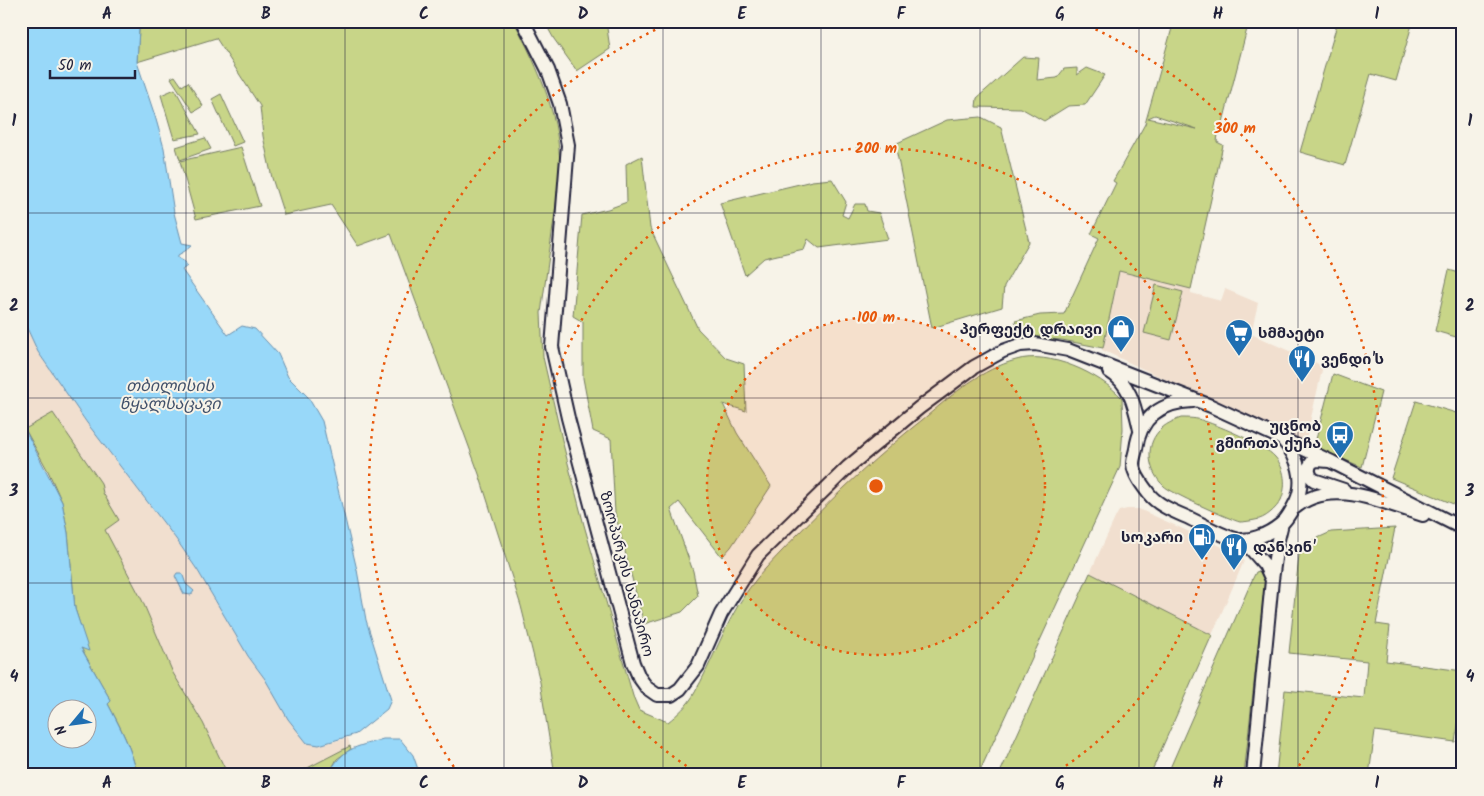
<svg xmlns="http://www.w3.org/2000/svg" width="1484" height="796" font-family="Kalam,'Noto Sans Georgian',sans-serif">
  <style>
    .built { fill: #f1dfcf }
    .green { fill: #c8d588; stroke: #757c62; fill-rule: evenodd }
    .water { fill: #98d8f9; stroke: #698fad; fill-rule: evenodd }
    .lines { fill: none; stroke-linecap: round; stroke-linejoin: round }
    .secondary-casing { stroke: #22223b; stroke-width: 16 }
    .secondary { stroke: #f7f3e8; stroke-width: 12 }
    .grid { fill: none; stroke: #22223b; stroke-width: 1; stroke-opacity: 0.55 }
    .ring { fill: none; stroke: #e8590c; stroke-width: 2.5; stroke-dasharray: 2.5 5 }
    .labels { text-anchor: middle; stroke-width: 4; stroke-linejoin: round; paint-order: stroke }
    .poi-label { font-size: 15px; font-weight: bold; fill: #22223b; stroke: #f7f3e8; text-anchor: end }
    .street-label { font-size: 15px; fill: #22223b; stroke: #f7f3e8 }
    .water-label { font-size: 16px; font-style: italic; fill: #40506a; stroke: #f7f3e8 }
    .centre { fill: #e8590c; stroke: #f7f3e8; stroke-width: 2.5 }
    .ring-label { font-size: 15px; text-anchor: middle; font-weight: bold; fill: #e8590c; stroke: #f7f3e8; stroke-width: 4; stroke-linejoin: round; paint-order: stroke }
    .neatline { fill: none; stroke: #22223b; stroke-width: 2 }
    .grid-label { font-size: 16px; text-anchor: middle; font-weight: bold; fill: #22223b }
  </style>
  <rect width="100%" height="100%" fill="#f7f3e8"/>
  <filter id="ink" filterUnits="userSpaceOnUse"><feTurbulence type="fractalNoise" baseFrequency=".02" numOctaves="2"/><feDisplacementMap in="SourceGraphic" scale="10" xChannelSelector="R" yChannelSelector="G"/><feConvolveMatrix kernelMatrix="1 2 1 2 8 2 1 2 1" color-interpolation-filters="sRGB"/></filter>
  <g filter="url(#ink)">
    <path class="built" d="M1119,271L1191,289V293L1221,301L1225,289L1258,303L1251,334L1323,366L1305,444L1102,350Z
      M21,315L38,352L87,423L176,539L198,571L248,656L265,679L319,745L348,738L350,746L294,775H228L203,723L173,673L142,600L104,530L118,520L103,493L101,483L53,414L25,429L21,422Z
      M1127,509H1139L1240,555L1244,561L1212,635L1090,573L1116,516L1119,511Z"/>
    <path class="green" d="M136,21H514C540,72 561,117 560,176L541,313L543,357L562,440L584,525L633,696L639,710L668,722C678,714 688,705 694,694C713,661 724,625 746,593C760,572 779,555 796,536C837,493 880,453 927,416C953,394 982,369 1016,360C1049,350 1099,373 1122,398L1123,429L1120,467L978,775H555L540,682L521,606L479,474L391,234L358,246L331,205L284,215L272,178L263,136L260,106L216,38L137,62L139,29Z
      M544,21H606L610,49L577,71L554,39Z
      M1174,21H1249L1220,134H1218L1217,142L1223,145L1191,289L1119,271L1103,348L1062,340L1022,337L1015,321L1040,315L1064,314L1099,238L1091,234L1116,183L1113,181L1145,124ZM1155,115L1197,129L1148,118Z
      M1338,21H1413L1396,81L1371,74L1345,165L1300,152Z
      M1023,57L1039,58L1037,80L1057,78L1064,69L1077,68V75L1087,68L1105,75L1085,105L1068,106L1044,121L1021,108L976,107L977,98Z
      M175,76L182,86L188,82L203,106L193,112L171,78Z
      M175,89L200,134L174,139L161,95Z
      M221,94L243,142L233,146L212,99Z
      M981,117L1001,127L1029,242L1004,286L1002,307L932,328L895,144L947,120Z
      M205,138L211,149L180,160L176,147Z
      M241,147L260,206L196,219L180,161Z
      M642,156L650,228L698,329L726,358L744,364L746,411L723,404L737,433L771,486L731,547L722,557L679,502L671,509L693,571L698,596L682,612L644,624L615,513L611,439L593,431L583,378V322L573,316L582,215L608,209L627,202L626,164Z
      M832,179L846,202L842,215L848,218L855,204H865L867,211L879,213L888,239L819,248L808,239L804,249L764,258L745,275L720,203L812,181Z
      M1449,270L1463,274V339L1435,331Z
      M1156,285L1183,292L1171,340L1144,333Z
      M1333,374L1381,392L1362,467L1314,447Z
      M1416,401L1463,415V508L1391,478Z
      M53,413L101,483L103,493L119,520L105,530L142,600L173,673L203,723L228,775H137C132,749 120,726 108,704L111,701L80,646L81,628L75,609L68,533L62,502L48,471L25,429Z
      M1181,418C1189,418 1197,418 1204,421C1220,426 1265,445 1275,457C1285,468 1287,486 1281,500C1276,509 1265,519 1255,520C1250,521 1244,522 1240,522C1231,520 1169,492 1164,486C1149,473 1144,447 1159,431C1165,424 1173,421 1181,418Z
      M1395,528L1376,624L1390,626L1386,661L1463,671V697L1455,742L1375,731L1369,775H1276L1285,690L1364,698L1367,661L1289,653L1300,546L1331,532Z
      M1260,571L1265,582L1244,775H1167L1253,578L1256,572Z
      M1090,573L1212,635L1150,775H999Z
      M350,746L351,749L337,759L328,775H294Z"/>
    <path class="water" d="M21,21H136L139,29L137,62L155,116L164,148L174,213L182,243L192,245L185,251L178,255V258L185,262L187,266L182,270L228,335L242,326L255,329L278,354L288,377L308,397L322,421L357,570L366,620L391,700L387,709L356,734L319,745L307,743L288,719L265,679L248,656L198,571L176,539L87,423L38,352L21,315Z
      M21,422L62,502L68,533L75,609L89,651L81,648L111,701L108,704C120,727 132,749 137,775H21ZM58,708H88V738H58Z
      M177,573H182L186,584L194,591L191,595L184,594L175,576Z
      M383,739H400L413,755L420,775H328C343,747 354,748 383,739Z"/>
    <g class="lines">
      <defs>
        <path id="secondary" d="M523,21L548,70L560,104L568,145L552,347L568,418L633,663L639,677L647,688L657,695H671L680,689L698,666L721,614L758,555L848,467L919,408L974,367L1003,351L1020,345L1035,344L1068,350L1211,406L1332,462L1456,525
          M1109,371C1131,384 1135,408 1140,430
          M1193,401C1162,402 1140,417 1136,449C1135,454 1133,459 1133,464C1134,475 1143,486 1149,494C1158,506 1178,513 1191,519C1204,525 1218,534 1232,538C1248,544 1269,534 1281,524C1288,519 1292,509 1296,502C1306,480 1298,457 1283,440
          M1329,461L1317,460L1312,462C1307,468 1308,475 1314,480L1344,490
          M1293,509C1331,476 1383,503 1423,515
          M1243,540L1265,565L1272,580
          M1253,775L1272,580L1277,544L1282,523"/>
      </defs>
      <use href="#secondary" class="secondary-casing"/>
      <use href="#secondary" class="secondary"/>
    </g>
  </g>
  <path class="grid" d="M186,21V775M345,21V775M504,21V775M663,21V775M821,21V775M980,21V775M1139,21V775M1298,21V775M21,213H1463M21,398H1463M21,583H1463"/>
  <circle cx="876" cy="486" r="169" fill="#e8590c" fill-opacity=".12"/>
  <g class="ring">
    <circle cx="876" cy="486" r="169"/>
    <path d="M699 774A338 338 0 1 1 1053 774"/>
    <path d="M458 773A507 507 0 0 1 670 23M1082 23A507 507 0 0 1 1294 773"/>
  </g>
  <defs>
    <symbol id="shop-pin" viewBox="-11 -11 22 30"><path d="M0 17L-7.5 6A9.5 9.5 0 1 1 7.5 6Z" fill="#1f6fb2" stroke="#f7f3e8"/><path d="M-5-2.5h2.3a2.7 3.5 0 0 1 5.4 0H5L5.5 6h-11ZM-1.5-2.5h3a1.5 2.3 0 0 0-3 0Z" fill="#fff"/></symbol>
    <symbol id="supermarket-pin" viewBox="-11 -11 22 30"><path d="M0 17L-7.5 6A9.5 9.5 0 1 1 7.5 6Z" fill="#1f6fb2" stroke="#f7f3e8"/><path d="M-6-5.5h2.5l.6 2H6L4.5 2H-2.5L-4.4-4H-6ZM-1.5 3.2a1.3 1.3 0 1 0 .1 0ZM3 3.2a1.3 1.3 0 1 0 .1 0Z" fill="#fff"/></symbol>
    <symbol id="restaurant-pin" viewBox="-11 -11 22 30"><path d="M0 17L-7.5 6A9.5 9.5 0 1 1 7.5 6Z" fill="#1f6fb2" stroke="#f7f3e8"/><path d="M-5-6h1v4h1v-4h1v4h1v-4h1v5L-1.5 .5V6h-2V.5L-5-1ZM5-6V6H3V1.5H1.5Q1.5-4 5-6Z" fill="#fff"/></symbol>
    <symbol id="bus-pin" viewBox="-11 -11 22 30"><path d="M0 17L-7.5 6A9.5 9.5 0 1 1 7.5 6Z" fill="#1f6fb2" stroke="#f7f3e8"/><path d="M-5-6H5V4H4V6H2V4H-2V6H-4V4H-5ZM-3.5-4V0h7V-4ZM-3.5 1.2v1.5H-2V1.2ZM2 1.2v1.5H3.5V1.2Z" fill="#fff"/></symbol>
    <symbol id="fuel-pin" viewBox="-11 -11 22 30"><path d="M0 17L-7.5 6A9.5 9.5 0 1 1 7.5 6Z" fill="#1f6fb2" stroke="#f7f3e8"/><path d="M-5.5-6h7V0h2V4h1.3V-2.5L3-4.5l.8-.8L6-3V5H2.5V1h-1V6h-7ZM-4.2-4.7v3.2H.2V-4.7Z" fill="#fff"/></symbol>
  </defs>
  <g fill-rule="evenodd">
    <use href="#shop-pin" x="1105" y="313" width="32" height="43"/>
    <use href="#supermarket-pin" x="1223" y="317" width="32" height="43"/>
    <use href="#restaurant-pin" x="1286" y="343" width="32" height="43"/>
    <use href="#bus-pin" x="1324" y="419" width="32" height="43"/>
    <use href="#fuel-pin" x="1186" y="521" width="32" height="43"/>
    <use href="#restaurant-pin" x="1218" y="531" width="32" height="43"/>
  </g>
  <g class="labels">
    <g class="poi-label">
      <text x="1102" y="334">პერფექტ დრაივი</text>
      <text x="1258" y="338" text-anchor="start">სმმაეტი</text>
      <text x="1321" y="364" text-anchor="start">ვენდი'ს</text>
      <text x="1321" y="431">უცნობ<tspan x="1321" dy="17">გმირთა ქუჩა</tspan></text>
      <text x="1183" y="542">სოკარი</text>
      <text x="1253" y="552" text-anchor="start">დანკინ'</text>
    </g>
    <g class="street-label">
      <text transform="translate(627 574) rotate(75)" y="5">ზოოპარკის სანაპირო</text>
    </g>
    <g class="water-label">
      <text x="170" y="391">თბილისის<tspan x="170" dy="18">წყალსაცავი</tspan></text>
    </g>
  </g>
  <circle cx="876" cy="486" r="8" class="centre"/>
  <g class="ring-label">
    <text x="1235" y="133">300 m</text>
    <text x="876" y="153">200 m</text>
    <text x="876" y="322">100 m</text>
  </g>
  <rect width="1484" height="796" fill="none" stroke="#f7f3e8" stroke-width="55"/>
  <g transform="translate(72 724) rotate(241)"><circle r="24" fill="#f7f3e8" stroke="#a29fa3"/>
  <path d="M0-4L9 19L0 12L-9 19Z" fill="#1f6fb2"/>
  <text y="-8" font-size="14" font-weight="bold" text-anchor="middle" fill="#22223b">N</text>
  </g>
  <path d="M50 70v8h85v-8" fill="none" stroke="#22223b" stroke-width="2.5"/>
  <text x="58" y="70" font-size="15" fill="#22223b" stroke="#f7f3e8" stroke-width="4" paint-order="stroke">50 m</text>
  <rect x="28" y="28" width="1428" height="740" class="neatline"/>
  <g class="grid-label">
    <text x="107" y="19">A</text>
    <text x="266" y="19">B</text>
    <text x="424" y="19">C</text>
    <text x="583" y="19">D</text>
    <text x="742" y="19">E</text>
    <text x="901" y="19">F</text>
    <text x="1060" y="19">G</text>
    <text x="1218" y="19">H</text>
    <text x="1377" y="19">I</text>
    <text x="14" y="126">1</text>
    <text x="1470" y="126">1</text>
    <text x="14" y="311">2</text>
    <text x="1470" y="311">2</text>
    <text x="14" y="496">3</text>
    <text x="1470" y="496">3</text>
    <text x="14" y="682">4</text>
    <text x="1470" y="682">4</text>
    <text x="107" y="788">A</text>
    <text x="266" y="788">B</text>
    <text x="424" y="788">C</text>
    <text x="583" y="788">D</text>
    <text x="742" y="788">E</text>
    <text x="901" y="788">F</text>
    <text x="1060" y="788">G</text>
    <text x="1218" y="788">H</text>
    <text x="1377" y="788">I</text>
  </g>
</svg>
